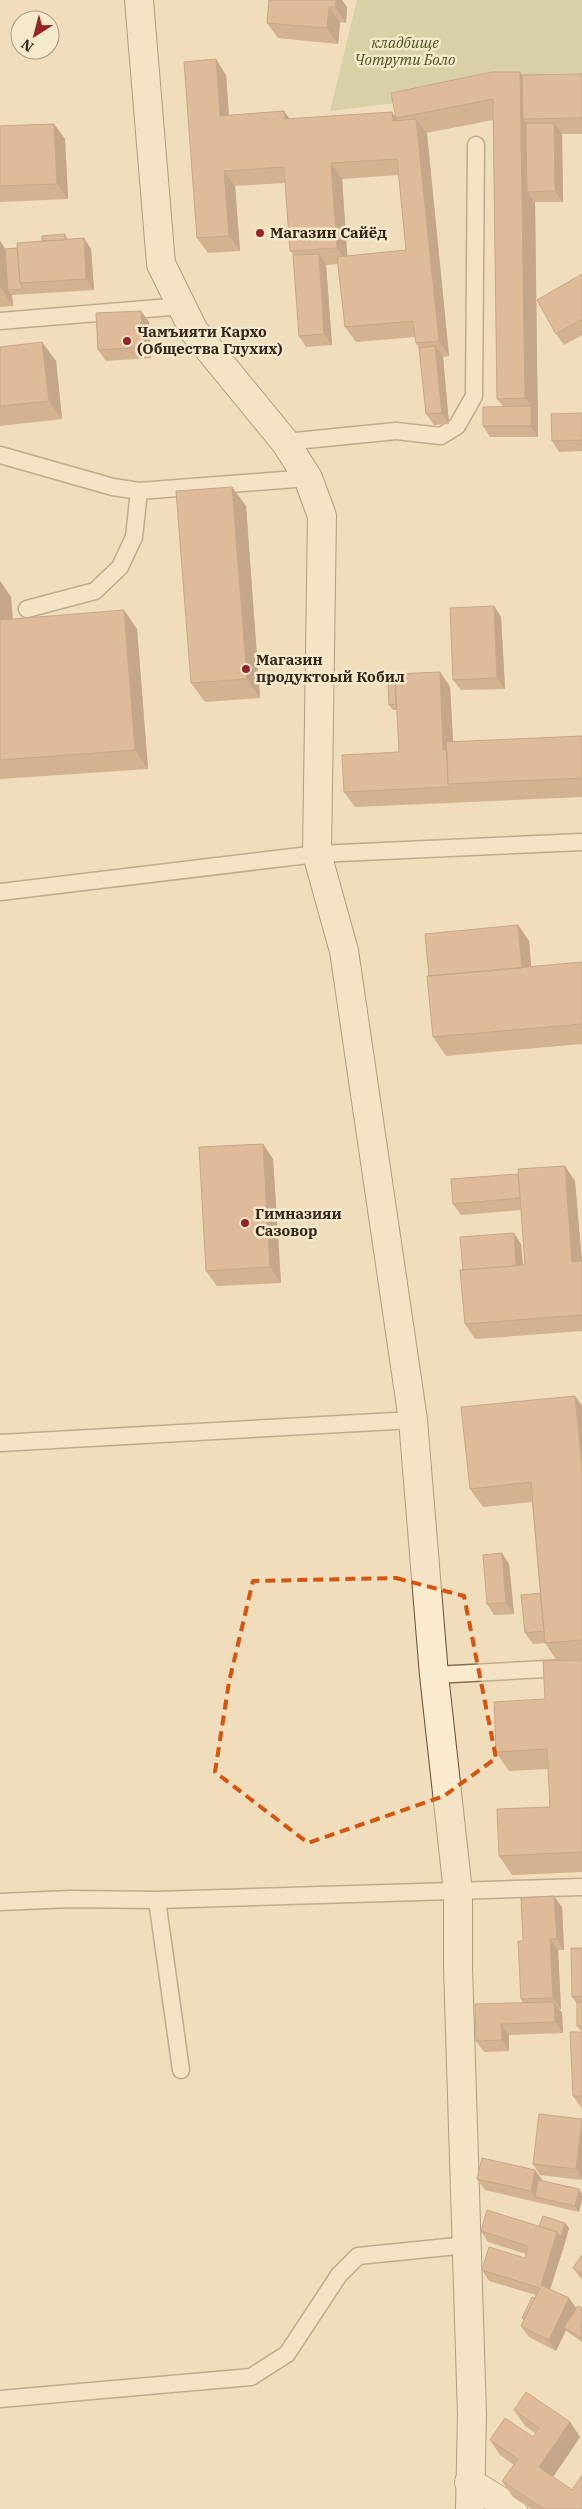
<svg xmlns="http://www.w3.org/2000/svg" width="582" height="2509" font-family="'IBM Plex Serif',serif">
  <style>
    .cemetery { fill: #bdc18f }
    .lines { fill: none; stroke-linecap: round; stroke-linejoin: round }
    .lane-casing { stroke: #876d54; stroke-width: 19 }
    .street-casing { stroke: #876d54; stroke-width: 30 }
    .secondary-casing { stroke: #684e38; stroke-width: 30 }
    .lane { stroke: #faebce; stroke-width: 16 }
    .street { stroke: #faebce; stroke-width: 28 }
    .secondary { stroke: #faebce; stroke-width: 28 }
    .wall { fill: #b27e5f; fill-rule: evenodd }
    .shaded-wall { fill: #91674e }
    .building { fill: #cf936f; stroke: #91674e }
    .marked { fill: none; stroke: #d6540d; stroke-width: 4; stroke-dasharray: 10 6; stroke-linejoin: round }
    .poi-dot { fill: #982228; stroke: #f6e8cb; stroke-width: 2 }
    .labels { text-anchor: middle; stroke-width: 5; stroke-linejoin: round; paint-order: stroke }
    .park-label { font-size: 15px; font-style: italic; fill: #485220; stroke: #f6e8cb }
    .poi-label { font-size: 15px; font-weight: bold; fill: #35261a; stroke: #f6e8cb; text-anchor: start }
  </style>
  <rect width="100%" height="100%" fill="#efddbb"/>
  <path class="cemetery" d="M357,0H582V80L330,111Z"/>
  <g class="lines">
    <defs>
      <path id="lane" d="M0,321L182,306
        M285,442L396,431L441,436L457,426L474,396L476,145
        M0,455L113,487L139,491L308,478
        M27,609L95,591L120,567L134,537L139,491
        M0,892L317,854L582,842
        M0,1443L413,1420
        M434,1675L582,1667
        M157,1900L181,2070
        M0,1902L71,1899L157,1900L582,1887
        M0,2399L251,2377L287,2354L339,2275L358,2256L467,2245"/>
      <path id="street" d="M469,2482L513,2509"/>
      <path id="secondary" d="M139,0L161,264L194,331L285,442L308,478L322,516L317,854L344,951L413,1420L434,1675L458,1892V1967L472,2415L470,2509"/>
    </defs>
    <use href="#lane" class="lane-casing"/>
    <use href="#street" class="street-casing"/>
    <use href="#secondary" class="secondary-casing"/>
    <use href="#lane" class="lane"/>
    <use href="#street" class="street"/>
    <use href="#secondary" class="secondary"/>
  </g>
  <path class="wall" d="M269,0L347,7L346,23L340,22L338,44L278,38L267,23Z
    M582,74V134H562L563,202H535L538,437H490L483,426L503,406L497,399L493,120L426,133L427,134L449,356L443,357L449,424L434,425L426,414L419,348L416,343L415,337L356,342L345,327L338,264L326,265L332,345L306,347L299,336L293,255L290,251L285,183L235,186L240,251L208,253L197,238L226,75L229,115L284,111L289,119L392,112L398,121L396,118L522,75ZM399,175L406,250L347,256L342,179Z
    M54,124L65,139L68,199L0,202V126Z
    M65,234L68,239L91,249L94,290L12,295L13,306L0,307V241L5,249L17,248Z
    M582,274V335L564,345L556,334Z
    M149,322L151,358L106,361L98,350Z
    M0,347L56,361L62,419L0,426Z
    M582,413V451L559,452L552,441Z
    M232,487L246,506L260,698L205,702L191,683Z
    M0,581L11,597L13,619L137,629L148,769L0,779Z
    M494,606L501,617L505,689L461,690L453,680Z
    M440,672L450,687L453,742L582,736V797L355,807L344,792L399,752L397,710H393L389,705L395,684Z
    M518,925L529,941L531,967L582,962V1044L446,1056L433,1037L429,976Z
    M263,1144L273,1159L281,1283L217,1286L206,1271Z
    M575,1181L582,1261V1331L475,1339L465,1324L463,1270L521,1244L523,1265H525L521,1210L461,1215L453,1204Z
    M575,1396L582,1406V1872L512,1875L499,1856L550,1807L548,1769L509,1771L496,1752L545,1699L557,1661L545,1643L533,1644L525,1633L540,1593L532,1502L483,1507L470,1489Z
    M509,1564L514,1614L494,1615L487,1604Z
    M562,1907L564,1950H558L561,2009H559L562,2013L563,2033L509,2035V2051L484,2052L476,2041L523,2003L521,1999L523,1941Z
    M582,1948V2109L573,2096L582,2032L577,2026V2004L572,1997Z
    M582,2119V2180L540,2175L533,2164Z
    M477,2179L543,2181L579,2189L582,2194V2199L579,2212L485,2190Z
    M565,2223L569,2228L550,2289L576,2308H582V2342L568,2332L566,2330L556,2351L529,2337L521,2326L524,2321L522,2318L536,2295L489,2281L482,2270L525,2258L526,2254L488,2242L481,2231L539,2226Z
    M582,2255V2280L573,2268Z
    M514,2410L570,2422L580,2437L553,2477L582,2509H531L513,2497L502,2481L514,2465L500,2455L490,2440L533,2437L535,2433L525,2426Z"/>
  <path class="shaded-wall" d="M336,0H342L347,7L346,23L335,7Z
    M329,7L340,22L338,44L327,28Z
    M216,59L226,75L230,131L220,116Z
    M520,72L533,91L523,119L534,134L527,192L535,202L538,437L531,426V406L525,398Z
    M284,111L295,126L285,119Z
    M392,112L403,127L393,121Z
    M416,119L427,134L449,356L439,341Z
    M554,123L562,134L563,202L555,191Z
    M54,124L65,139L68,199L57,184Z
    M331,163L342,179L348,264L337,248Z
    M224,171L235,186L240,251L229,236Z
    M84,238L91,249L94,290L86,279Z
    M0,241L9,255L8,290L12,295L13,306L0,287Z
    M319,254L326,265L332,345L324,334Z
    M141,311L149,322L151,358L143,347Z
    M42,342L56,361L62,419L49,401Z
    M435,346L443,357L449,424L442,413Z
    M232,487L246,506L260,698L247,679Z
    M0,581L11,597L14,638L1,620L0,606Z
    M494,606L501,617L505,689L497,678Z
    M124,610L137,629L148,769L135,750Z
    M440,672L450,687L454,757L443,750Z
    M518,925L529,941L533,987L522,972Z
    M263,1144L273,1159L281,1283L270,1267Z
    M565,1166L575,1181L582,1265L572,1262Z
    M514,1233L521,1244L524,1281L517,1270Z
    M575,1396L582,1406V1468Z
    M502,1553L509,1564L514,1614L506,1603Z
    M554,1896L562,1907L564,1950L557,1939Z
    M550,1939L558,1950L561,2009L553,1998Z
    M554,2002L562,2013L563,2033L555,2022Z
    M501,2024L509,2035V2051L502,2040Z
    M582,2120V2178L576,2169Z
    M535,2170L543,2181L535,2197L531,2191Z
    M579,2189L582,2194V2199L579,2212L575,2206Z
    M565,2223L569,2228L565,2243L561,2237Z
    M557,2232L565,2243L548,2296L541,2285Z
    M569,2298L577,2309L564,2327L566,2330L556,2351L549,2340Z
    M570,2422L580,2437L549,2483L539,2467Z"/>
  <path class="building" d="M269,0H336L335,7H329L327,28L267,23Z
    M216,59L220,116L284,111L285,119L392,112L393,121L416,119L439,341L416,343L413,321L345,327L337,257L406,250L397,159L331,163L337,248L290,251L284,167L224,171L229,236L197,238L184,62Z
    M492,72H520L525,398L497,399L493,99L396,118L391,93Z
    M582,74V118L523,119L522,75Z
    M526,123H554L555,191L527,192Z
    M54,124L57,184L0,186V126Z
    M65,234V240L42,241V236Z
    M84,238L86,279L20,283L17,243Z
    M17,248L20,283L23,289L8,290L5,249Z
    M319,254L324,334L299,336L293,255Z
    M582,274V319L556,334L537,300Z
    M141,311L143,347L98,350L96,313Z
    M42,342L49,401L0,406V347Z
    M435,346L442,413L426,414L419,348Z
    M531,406V426H483V407Z
    M582,413V440L552,441L551,414Z
    M232,487L247,679L191,683L176,491Z
    M0,606L1,620L124,610L135,750L0,760Z
    M494,606L497,678L453,680L450,608Z
    M440,672L443,750H447L448,784L451,787L344,792L342,755L399,752L395,674Z
    M388,684H395L396,704L389,705Z
    M582,736V778L448,784L446,742Z
    M518,925L522,968L429,976L425,934Z
    M582,962V1024L433,1037L427,976Z
    M263,1144L270,1267L206,1271L199,1147Z
    M565,1166L572,1262L582,1261V1315L465,1324L460,1270L525,1265L518,1169Z
    M518,1174L520,1198L453,1204L451,1179Z
    M514,1233L516,1266L463,1270L460,1237Z
    M575,1396L582,1468V1640L545,1643L531,1482L470,1489L461,1407Z
    M502,1553L506,1603L487,1604L483,1555Z
    M540,1593L544,1631L525,1633L521,1595Z
    M582,1660V1852L499,1856L497,1809L550,1807L547,1749L496,1752L494,1702L545,1699L543,1661Z
    M554,1896L557,1939H550L553,1998L521,1999L518,1941H523L521,1898Z
    M571,1948H582V1996L572,1997Z
    M554,2002L555,2022L501,2024L502,2040L476,2041L475,2004Z
    M577,2002H582V2026H577Z
    M570,2032H582V2096H573Z
    M539,2114L582,2119L576,2169L533,2164Z
    M482,2158L535,2170L531,2191L477,2179Z
    M538,2180L579,2189L575,2206L535,2197Z
    M487,2210L557,2232L541,2285L569,2298L549,2340L521,2326L540,2288L482,2270L489,2247L525,2258L528,2246L481,2231Z
    M543,2216L565,2223L561,2237L557,2232L539,2226Z
    M582,2255V2274L573,2268Z
    M532,2297L535,2298L524,2319L522,2318Z
    M578,2306L582,2308V2323L580,2326L582,2328V2339L564,2327Z
    M526,2392L570,2422L539,2467L572,2490L582,2475V2509H544L502,2481L518,2459L490,2440L505,2418L533,2437L539,2428L514,2410Z"/>
  <path d="M0 0H582V2509H0ZM396,1578L464,1596L496,1758L444,1796L308,1843L215,1772L229,1682L253,1581Z" fill="#efddbb" fill-opacity=".55" fill-rule="evenodd"/>
  <path class="marked" d="M396,1578L464,1596L496,1758L444,1796L308,1843L215,1772L229,1682L253,1581Z"/>
  <g class="poi-dot">
    <circle cx="260" cy="233" r="5"/>
    <circle cx="127" cy="341" r="5"/>
    <circle cx="246" cy="669" r="5"/>
    <circle cx="245" cy="1223" r="5"/>
  </g>
  <g class="labels">
    <g class="park-label">
      <text x="405" y="48">кладбище<tspan x="405" dy="17">Чотрути Боло</tspan></text>
    </g>
    <g class="poi-label">
      <text x="270" y="238">Магазин Сайёд</text>
      <text x="137" y="337">Чамъияти Кархо<tspan x="137" dy="17">(Общества Глухих)</tspan></text>
      <text x="256" y="665">Магазин<tspan x="256" dy="17">продуктоый Кобил</tspan></text>
      <text x="255" y="1219">Гимназияи<tspan x="255" dy="17">Сазовор</tspan></text>
    </g>
  </g>
  <g transform="translate(35 35) rotate(216)"><circle r="24" fill="#f6e8cb" stroke="#a99a84"/>
  <path d="M0-4L9 19L0 12L-9 19Z" fill="#982228"/>
  <text y="-8" font-size="14" font-weight="bold" text-anchor="middle" fill="#35261a">N</text>
  </g>
</svg>
